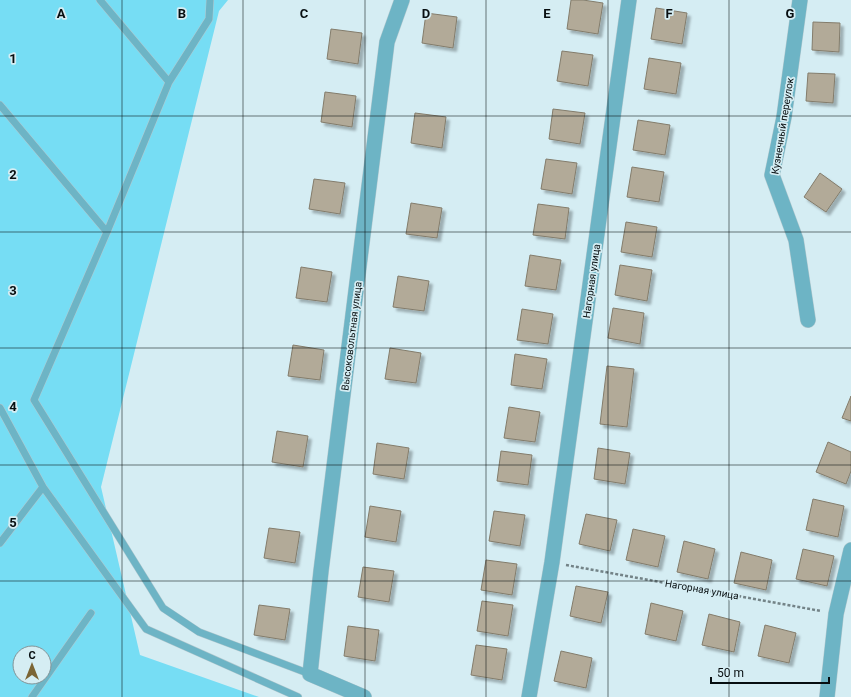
<svg xmlns="http://www.w3.org/2000/svg" width="851" height="697" font-family="Roboto,sans-serif">
  <style>
    .green { fill: #76ddf4; fill-rule: evenodd }
    .building { fill: #b2aa98; stroke: #837c6b; filter: url(#shadow) }
    .lines { fill: none; stroke-linecap: round; stroke-linejoin: round }
    .service-casing { stroke: #b4c9cf; stroke-width: 8 }
    .minor-casing { stroke: #b4c9cf; stroke-width: 16 }
    .path { stroke: #738387; stroke-width: 2.5; stroke-dasharray: 3 2; stroke-linecap: butt }
    .service { stroke: #6db4c5; stroke-width: 7 }
    .minor { stroke: #6db4c5; stroke-width: 15 }
    .grid { fill: none; stroke: #070e10; stroke-width: 1; stroke-opacity: 0.55 }
    .labels { text-anchor: middle; stroke-width: 3.5; stroke-linejoin: round; paint-order: stroke }
    .street-label { font-size: 10px; fill: #070e10; stroke: #d5edf3 }
    .grid-label { font-size: 13px; text-anchor: middle; font-weight: bold; fill: #070e10; stroke: #d5edf3; stroke-width: 3.5; stroke-linejoin: round; paint-order: stroke }
  </style>
  <defs>
    <filter id="shadow"><feDropShadow dx="3.5" dy="3.5" stdDeviation="1" flood-color="#0004"/></filter>
  </defs>
  <rect width="100%" height="100%" fill="#d5edf3"/>
  <path class="green" d="M0,0H228L219,11L101,487L140,655L259,697H0ZM20,653H44V677H20Z"/>
  <path class="building" d="M571,0H583L603,3L598,34L567,29Z
    M656,8L687,13L682,44L651,39Z
    M426,13L457,17L453,48L422,43Z
    M813,22L840,23L839,52L812,50Z
    M331,29L362,33L358,64L327,59Z
    M562,51L593,55L588,86L557,81Z
    M649,58L681,63L676,94L644,89Z
    M808,73L835,74L833,103L806,101Z
    M325,92L356,96L352,127L321,122Z
    M553,109L585,113L580,144L549,139Z
    M415,113L446,117L442,148L411,143Z
    M638,120L670,125L665,155L633,150Z
    M546,159L577,163L572,194L541,189Z
    M632,167L664,172L659,202L627,197Z
    M820,173L842,189L826,212L804,197Z
    M314,179L345,183L340,214L309,209Z
    M411,203L442,208L437,238L406,234Z
    M538,204L569,208L565,239L533,235Z
    M626,222L657,227L652,257L621,252Z
    M530,255L561,260L556,290L525,286Z
    M620,265L652,270L647,301L615,295Z
    M301,267L332,272L327,302L296,298Z
    M398,276L429,281L424,311L393,307Z
    M613,308L644,313L640,344L608,338Z
    M522,309L553,314L548,344L517,340Z
    M293,345L324,350L320,380L288,376Z
    M390,348L421,353L416,383L385,379Z
    M515,354L547,359L542,389L511,385Z
    M607,366L634,369L627,427L600,424Z
    M851,396V421L842,418Z
    M509,407L540,412L535,442L504,438Z
    M277,431L308,436L303,467L272,462Z
    M828,442L851,452V471L846,484L816,472Z
    M377,443L409,448L404,479L373,474Z
    M598,448L630,453L625,484L594,479Z
    M501,451L532,455L528,485L497,481Z
    M813,499L844,506L838,537L806,530Z
    M370,506L401,511L396,542L365,537Z
    M494,511L525,515L520,546L489,541Z
    M586,514L617,520L610,551L579,544Z
    M269,528L300,532L295,563L264,558Z
    M633,529L665,536L658,567L626,560Z
    M684,541L715,549L708,579L677,572Z
    M803,549L834,556L827,586L796,579Z
    M741,552L772,560L766,590L734,583Z
    M486,560L517,564L512,595L481,590Z
    M363,567L394,571L389,602L358,597Z
    M576,586L608,592L601,623L570,616Z
    M482,601L513,605L508,636L477,631Z
    M651,603L683,611L676,641L645,634Z
    M259,605L290,609L285,640L254,635Z
    M709,614L740,622L734,652L702,645Z
    M765,625L796,633L789,663L758,656Z
    M348,626L379,630L375,661L344,656Z
    M476,645L507,649L502,680L471,675Z
    M561,651L592,658L586,688L554,681Z"/>
  <g class="lines">
    <defs>
      <path id="service" d="M100,0L169,82
        M210,0L209,19L169,82L107,232L34,400L163,608L199,632L310,674
        M0,105L107,232
        M0,408L43,487L146,629L298,697
        M0,543L43,487
        M32,697L91,613"/>
      <path id="minor" d="M800,0L784,117L772,175L796,240L808,320
        M364,697L310,674L321,571L387,42L402,0
        M529,697L552,562L629,0
        M827,697L836,614L851,550"/>
    </defs>
    <use href="#service" class="service-casing"/>
    <use href="#minor" class="minor-casing"/>
    <path class="path" d="M566,565L821,611"/>
    <use href="#service" class="service"/>
    <use href="#minor" class="minor"/>
  </g>
  <path class="grid" d="M122,0V697M243,0V697M365,0V697M486,0V697M608,0V697M729,0V697M0,116H851M0,232H851M0,348H851M0,465H851M0,581H851"/>
  <g class="labels">
    <g class="street-label">
      <text transform="translate(782 126) rotate(-81)" y="4">Кузнечный переулок</text>
      <text transform="translate(591 281) rotate(-82)" y="4">Нагорная улица</text>
      <text transform="translate(351 336) rotate(-83)" y="4">Высоковольтная улица</text>
      <text transform="translate(702 589) rotate(10)" y="4">Нагорная улица</text>
    </g>
  </g>
  <g class="grid-label">
    <text x="61" y="18">A</text>
    <text x="182" y="18">B</text>
    <text x="304" y="18">C</text>
    <text x="426" y="18">D</text>
    <text x="547" y="18">E</text>
    <text x="669" y="18">F</text>
    <text x="790" y="18">G</text>
    <text x="13" y="63">1</text>
    <text x="13" y="179">2</text>
    <text x="13" y="295">3</text>
    <text x="13" y="411">4</text>
    <text x="13" y="527">5</text>
  </g>
  <g transform="translate(32 665)"><circle r="19" fill="#d5edf3" stroke="#839498"/>
  <path d="M0-3L7 15L0 10L-7 15Z" fill="#7b6535"/>
  <text y="-6" font-size="11" font-weight="bold" text-anchor="middle" fill="#070e10">С</text>
  </g>
  <path d="M711 677v6h118v-6" fill="none" stroke="#070e10" stroke-width="2"/>
  <text x="717" y="677" font-size="12" fill="#070e10" stroke="#d5edf3" stroke-width="3" paint-order="stroke">50 m</text>
</svg>
